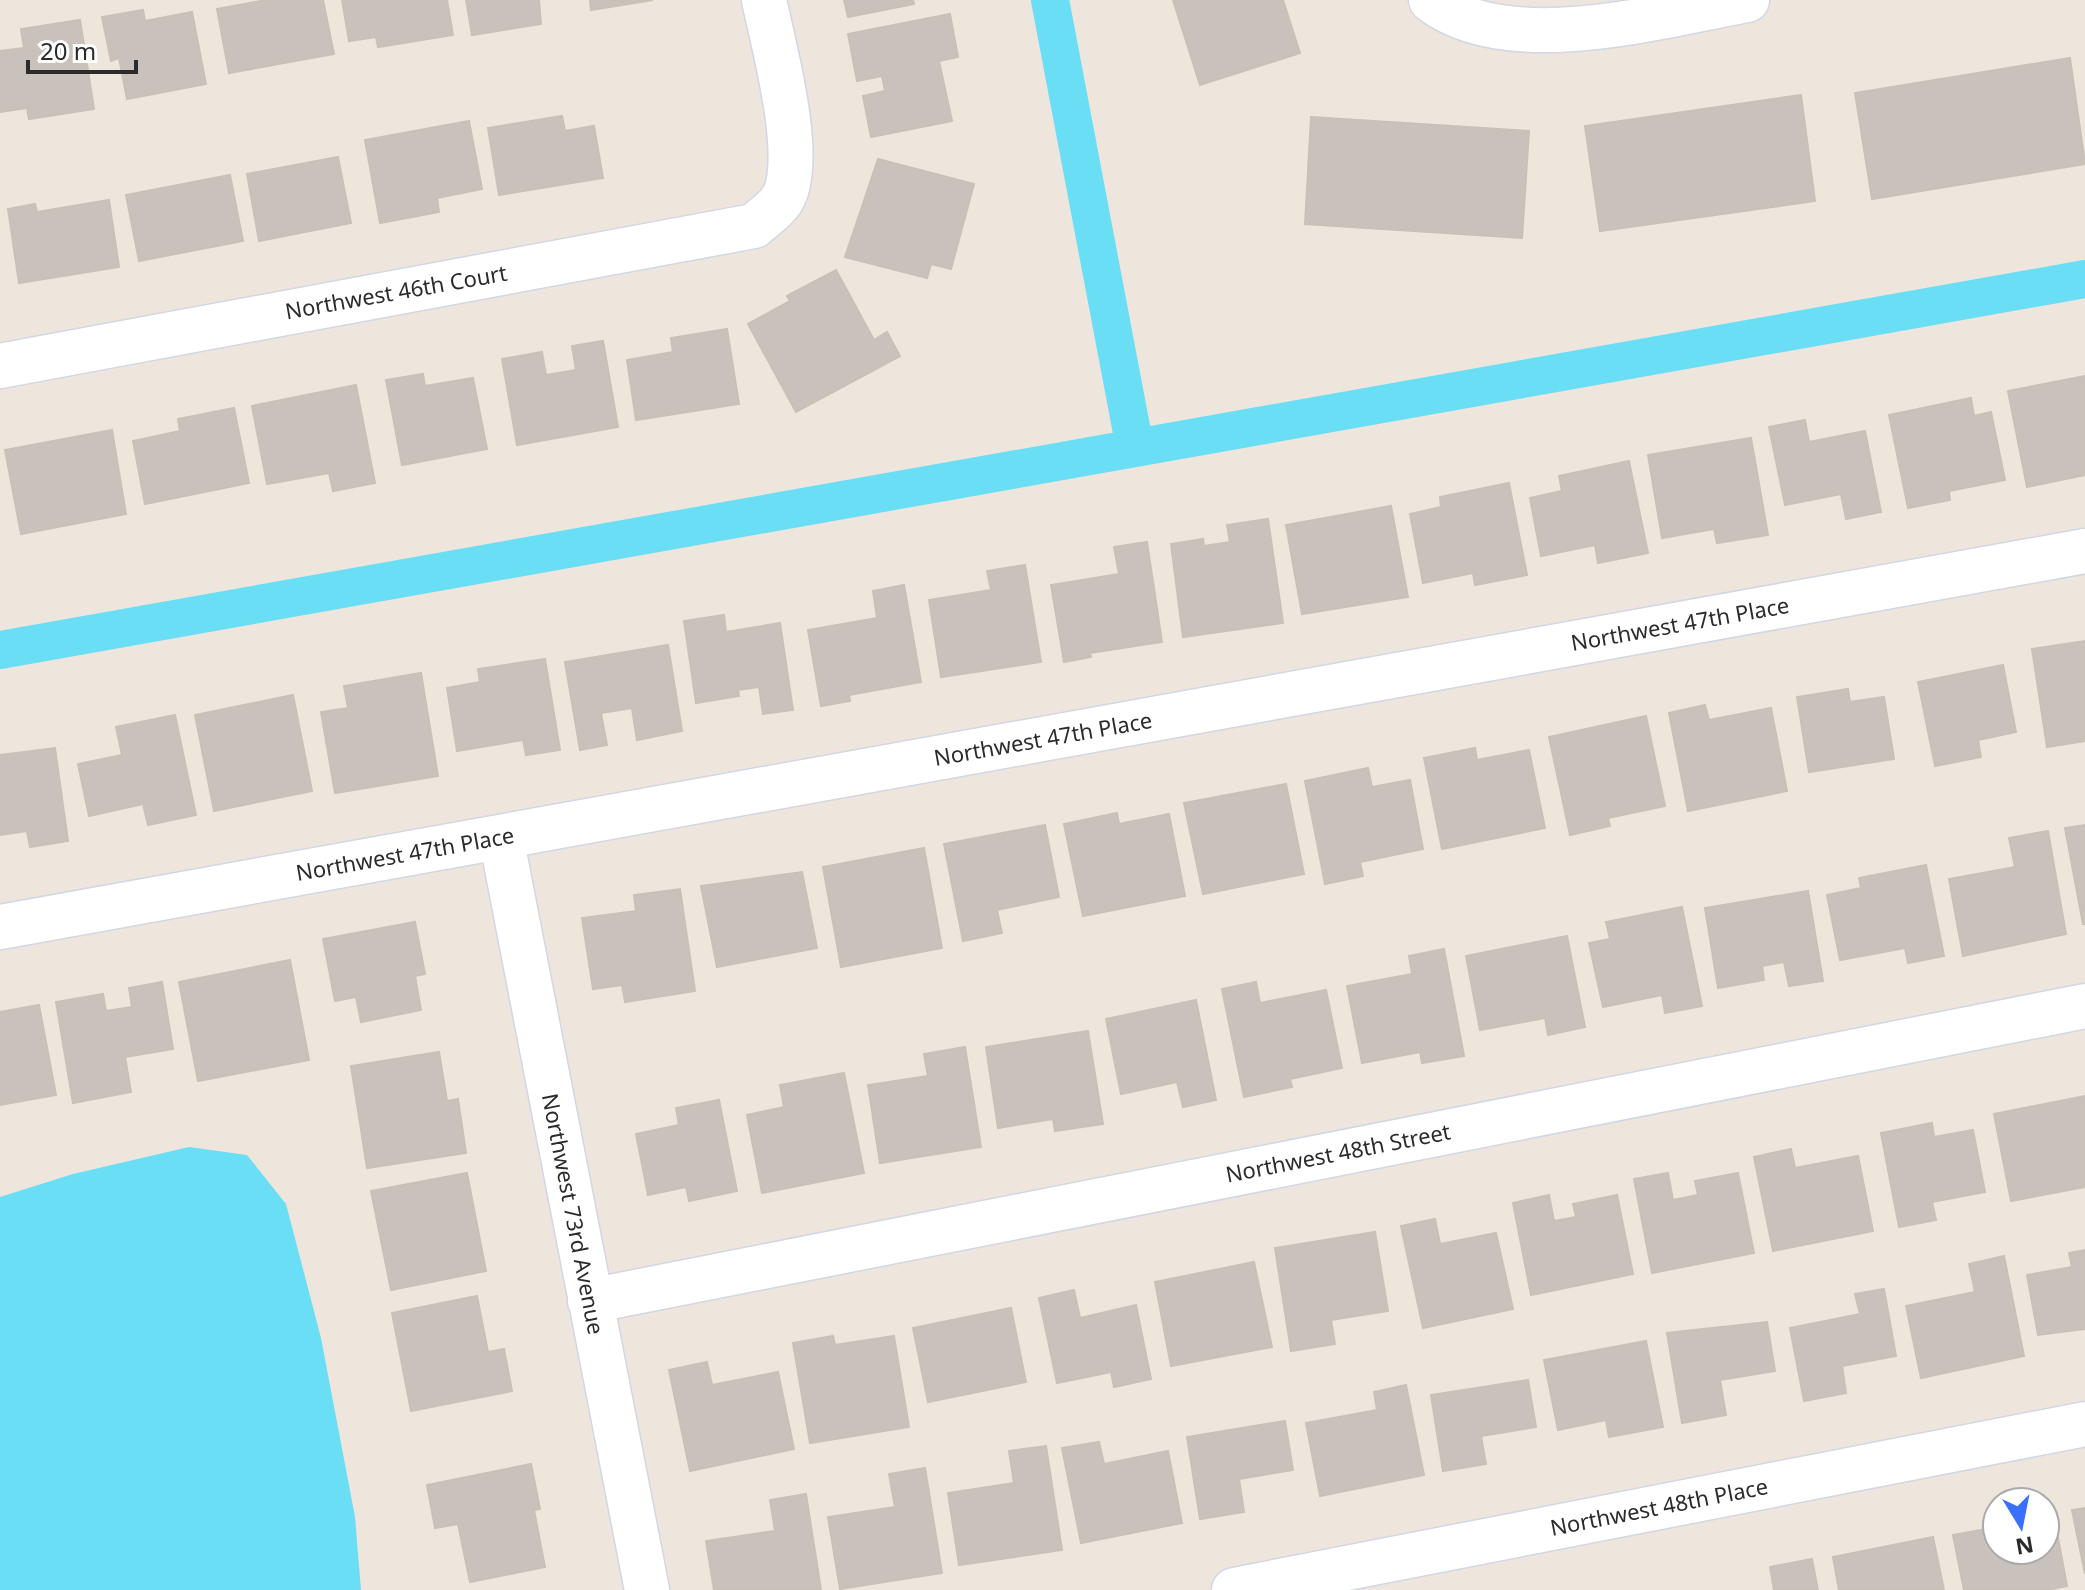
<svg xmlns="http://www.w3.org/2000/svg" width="2085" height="1590" font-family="'Noto Sans',sans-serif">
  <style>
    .water { fill: #6adef5 }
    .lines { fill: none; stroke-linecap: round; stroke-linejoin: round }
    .canal { stroke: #6adef5; stroke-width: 38 }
    .building { fill: #c9c2bc; stroke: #c9c1b6; stroke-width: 2 }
    .minor-casing { stroke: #d2d7e5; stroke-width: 47 }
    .minor { stroke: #fff; stroke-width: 44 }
    .labels { text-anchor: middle; stroke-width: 6; stroke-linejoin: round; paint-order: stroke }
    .street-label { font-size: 22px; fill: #2b2b2b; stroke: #fff }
  </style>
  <rect width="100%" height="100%" fill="#eee5dd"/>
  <path class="water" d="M189,1147L247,1155L286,1204L321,1338L355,1517L361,1590H0V1197L73,1174Z"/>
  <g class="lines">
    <path class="canal" d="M1050,0L1135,448
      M0,650L2085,279"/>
  </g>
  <path class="building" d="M266,0H323L334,54L229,73L217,9Z
    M342,0H447L453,35L378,47L376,37L349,41Z
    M466,0H539L541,24L472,35Z
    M590,0H653L591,10Z
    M844,0H913L914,4L848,17Z
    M1173,0H1283L1300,53L1200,85Z
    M143,10L145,21L192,12L206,84L127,99L119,58L111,61L102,17Z
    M950,14L958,57L939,61L952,121L871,137L863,96L885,91L882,76L857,81L848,34Z
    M80,20L94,109L29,119L27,108L0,112V51L24,48L21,29Z
    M2070,58L2085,164L1872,199L1855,93Z
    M1801,95L1815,201L1600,231L1585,126Z
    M562,116L565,131L594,126L603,178L499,195L488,128Z
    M1311,117L1529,131L1522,238L1305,224Z
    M469,121L482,189L437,198L439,212L380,223L365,140Z
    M338,157L351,223L259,241L247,174Z
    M878,159L974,184L951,269L931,264L927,278L845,257Z
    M230,175L243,241L139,261L126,195Z
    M109,200L119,267L19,283L8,209L35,204L37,212Z
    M836,270L874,340L887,332L900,356L796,412L748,324L790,301L787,296Z
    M727,329L739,404L636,420L627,360L673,352L671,338Z
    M603,341L618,427L517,445L502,359L542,352L546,375L576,370L572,346Z
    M423,374L425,386L473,378L487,449L402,465L386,380Z
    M2085,376V475L2027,487L2008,391Z
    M356,385L375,483L333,491L329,473L267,484L252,406Z
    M1971,398L1974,416L1991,412L2005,480L1949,491L1950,500L1908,508L1889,415Z
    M234,408L249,483L145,504L133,441L180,431L178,419Z
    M1805,420L1809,442L1865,431L1881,512L1846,519L1841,494L1785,505L1769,427Z
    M112,430L126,514L21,534L5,450Z
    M1751,438L1768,535L1717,543L1714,529L1662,538L1648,455Z
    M1629,461L1648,553L1598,563L1595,545L1541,556L1530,498L1562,491L1559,476Z
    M1509,483L1527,575L1475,585L1473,573L1423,583L1410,514L1441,507L1440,497Z
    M1391,506L1408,597L1302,614L1286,525Z
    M1268,519L1283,623L1183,637L1171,544L1203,539L1204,546L1230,542L1227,525Z
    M1147,542L1162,642L1090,653L1091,657L1064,662L1051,585L1119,574L1114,547Z
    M1025,565L1041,662L941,677L929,600L991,590L987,571Z
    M904,585L921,682L849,695L850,701L821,706L808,630L877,618L873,591Z
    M724,615L726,632L780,623L793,710L763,714L759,687L738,690L739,696L696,703L684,621Z
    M2085,641V741L2047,747L2032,649Z
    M668,645L682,731L637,740L632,708L601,713L607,745L580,750L565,662Z
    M545,659L560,750L526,755L523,740L457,751L447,688L480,682L478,669Z
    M2003,665L2016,732L1978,740L1981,757L1935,766L1918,682Z
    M421,673L438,776L335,793L321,712L348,708L344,686Z
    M1848,689L1850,702L1884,697L1894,759L1809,772L1797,697Z
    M293,695L312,791L214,811L195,715Z
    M1705,705L1709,720L1771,708L1787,791L1688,811L1669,713Z
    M175,715L196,815L148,825L143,804L89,816L78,764L122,755L116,727Z
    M1646,716L1665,806L1608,818L1610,826L1570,835L1549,737Z
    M55,748L68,841L30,847L27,831L0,835V755Z
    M1475,748L1477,760L1529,750L1545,828L1442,849L1424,758Z
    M1368,768L1372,787L1410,780L1423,849L1360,862L1363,876L1325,884L1305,781Z
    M1286,784L1304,874L1203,894L1184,803Z
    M1117,813L1119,824L1169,814L1185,896L1083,916L1064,824Z
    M1045,825L1059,897L997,910L1002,933L963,941L944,844Z
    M2085,825V924H2083L2065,828Z
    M2048,831L2066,934L1963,956L1949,879L2015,867L2009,838Z
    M924,848L942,948L841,967L823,867Z
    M1926,865L1944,956L1908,963L1905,948L1840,960L1827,895L1861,888L1859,878Z
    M802,872L817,948L717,967L701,886Z
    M680,889L695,991L625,1002L622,985L593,989L582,918L636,911L634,895Z
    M1808,891L1823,981L1789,986L1784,962L1762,966L1764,980L1718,988L1705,908Z
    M1682,907L1702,1006L1665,1013L1662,995L1603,1007L1589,943L1610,939L1606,922Z
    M415,922L425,974L415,976L421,1010L361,1022L356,997L335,1001L323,939Z
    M1567,936L1585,1027L1548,1035L1545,1018L1480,1030L1466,956Z
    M1444,949L1464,1056L1422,1063L1420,1052L1362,1063L1347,986L1412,974L1409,956Z
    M290,960L309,1060L198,1081L179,982Z
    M162,982L173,1049L125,1057L131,1092L73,1103L56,1002L103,994L106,1011L132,1007L129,988Z
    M1256,982L1260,1003L1326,990L1342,1068L1290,1079L1292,1087L1244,1097L1222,989Z
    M1196,1000L1216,1100L1183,1107L1177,1082L1121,1094L1106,1019Z
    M39,1005L56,1095L0,1105V1012Z
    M1088,1031L1103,1124L1055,1131L1053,1119L998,1128L986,1047Z
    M965,1047L981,1147L880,1163L868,1085L928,1076L924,1054Z
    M439,1052L447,1101L458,1099L466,1153L367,1168L351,1066Z
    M844,1073L864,1173L762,1193L747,1115L784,1107L780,1085Z
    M2085,1096V1187L2011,1201L1994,1114Z
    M719,1100L737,1191L689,1201L686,1187L648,1195L636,1134L679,1125L676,1108Z
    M1932,1123L1934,1137L1973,1130L1985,1192L1932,1202L1936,1220L1899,1227L1881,1133Z
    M1791,1149L1795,1168L1858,1156L1873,1231L1773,1251L1754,1157Z
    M467,1173L486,1271L391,1290L371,1191Z
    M1668,1173L1673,1200L1698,1195L1695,1181L1738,1173L1754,1253L1652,1273L1634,1179Z
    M1549,1195L1554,1221L1576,1217L1573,1204L1617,1195L1633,1274L1531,1295L1513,1203Z
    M1435,1219L1440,1244L1496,1233L1513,1309L1423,1328L1401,1226Z
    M1375,1232L1388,1311L1331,1320L1335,1344L1291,1351L1275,1248Z
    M2085,1250V1329L2038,1335L2027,1275L2072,1267L2069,1253Z
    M2004,1256L2024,1356L1921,1378L1906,1306L1975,1292L1969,1264Z
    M1254,1262L1272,1347L1171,1366L1155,1282Z
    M1884,1289L1896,1356L1842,1366L1846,1393L1804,1401L1790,1328L1860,1314L1855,1294Z
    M1074,1290L1080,1318L1136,1305L1151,1379L1114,1387L1111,1372L1057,1383L1039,1298Z
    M477,1296L488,1352L504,1349L512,1391L411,1411L392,1313Z
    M1011,1308L1026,1382L928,1402L913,1328Z
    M1767,1322L1775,1371L1720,1380L1726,1415L1682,1423L1667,1333Z
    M833,1336L835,1345L894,1336L909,1427L810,1443L793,1343Z
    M1646,1341L1663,1427L1609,1437L1606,1420L1558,1430L1544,1360Z
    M707,1362L712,1385L778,1372L794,1449L690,1471L669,1370Z
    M1528,1380L1536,1427L1481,1436L1486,1464L1443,1471L1431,1395Z
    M1406,1385L1424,1475L1320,1496L1306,1423L1377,1410L1374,1392Z
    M1285,1421L1293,1470L1239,1479L1244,1512L1200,1519L1187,1437Z
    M1099,1442L1104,1464L1168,1451L1182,1523L1081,1543L1062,1448Z
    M1046,1446L1062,1550L959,1565L948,1493L1014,1483L1009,1451Z
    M531,1464L540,1509L534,1510L545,1567L470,1582L458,1524L435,1528L427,1485Z
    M925,1468L942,1573L840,1589L828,1517L895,1507L889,1474Z
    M806,1494L821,1590H714L706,1541L775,1531L770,1500Z
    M2085,1508V1574L2072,1510Z
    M2054,1516L2067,1586L2047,1590H1964L1953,1535L1997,1527V1550H2045V1518Z
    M1933,1537L1944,1590H1839L1833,1557Z
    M1812,1559L1818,1590H1774L1770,1567Z"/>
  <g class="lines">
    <defs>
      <path id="minor" d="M1431,0C1508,59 1659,16 1747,0
        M0,366L754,226C763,218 775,210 781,201C807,165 773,43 764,0
        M501,837L647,1590
        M0,927L2085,551
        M590,1301L2085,1006
        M1234,1590L2085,1424"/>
    </defs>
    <use href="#minor" class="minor-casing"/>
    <use href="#minor" class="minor"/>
  </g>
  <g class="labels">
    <g class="street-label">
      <text transform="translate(396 292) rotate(-10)" y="8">Northwest 46th Court</text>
      <text transform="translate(1680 624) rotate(-10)" y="8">Northwest 47th Place</text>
      <text transform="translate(1043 739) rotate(-10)" y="8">Northwest 47th Place</text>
      <text transform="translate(405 854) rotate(-10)" y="8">Northwest 47th Place</text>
      <text transform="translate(1338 1153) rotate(-11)" y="8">Northwest 48th Street</text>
      <text transform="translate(573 1214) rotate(79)" y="8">Northwest 73rd Avenue</text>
      <text transform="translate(1659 1507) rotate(-11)" y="8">Northwest 48th Place</text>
    </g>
  </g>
  <g transform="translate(2021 1526) rotate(170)"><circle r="38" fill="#ffffff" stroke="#aaaaaa" stroke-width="2"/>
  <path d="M0-6L14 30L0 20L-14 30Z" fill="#3871ff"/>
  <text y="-12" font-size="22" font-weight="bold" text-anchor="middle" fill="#2b2b2b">N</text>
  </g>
  <path d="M28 60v12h108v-12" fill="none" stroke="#2b2b2b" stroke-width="4"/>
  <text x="40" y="60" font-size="24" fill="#2b2b2b" stroke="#ffffff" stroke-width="6" paint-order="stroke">20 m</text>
</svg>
